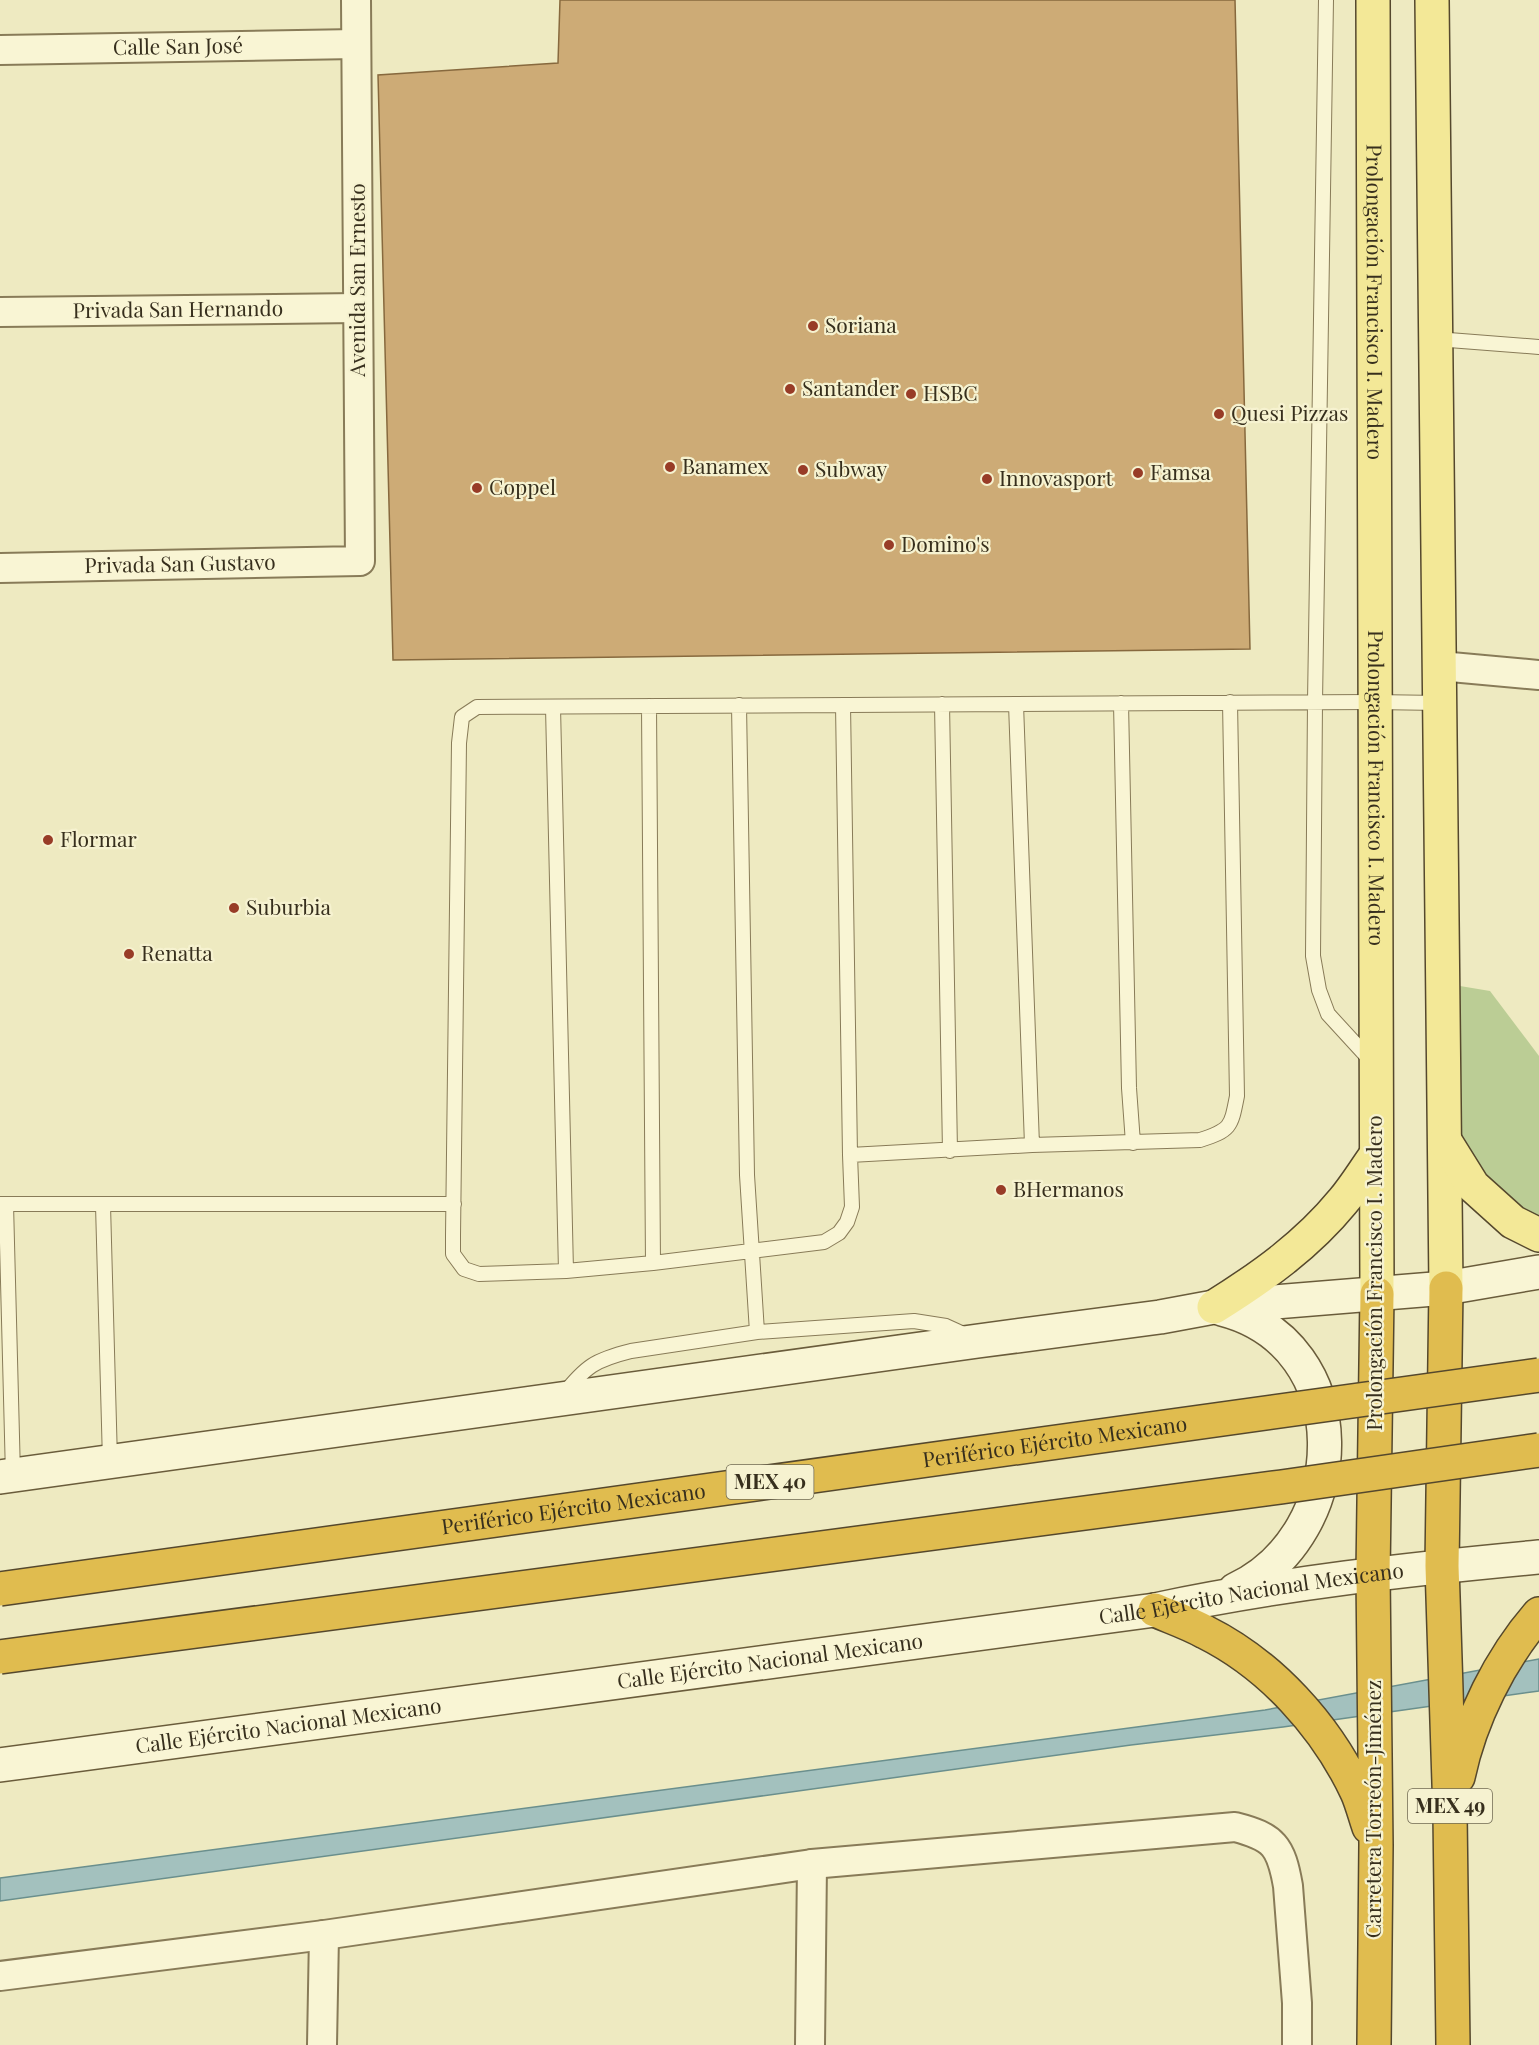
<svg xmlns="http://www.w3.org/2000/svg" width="1539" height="2045" font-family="'Playfair Display',serif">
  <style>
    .green { fill: #bbcd95 }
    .water { fill: #a3c1be; stroke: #6a8f8d; stroke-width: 1.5 }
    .building { fill: #cdab76; stroke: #87693e; stroke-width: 1.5 }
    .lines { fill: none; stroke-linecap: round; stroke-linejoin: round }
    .lane-casing { stroke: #887b58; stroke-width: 16 }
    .street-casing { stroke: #887b58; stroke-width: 32 }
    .secondary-casing { stroke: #6a5c3b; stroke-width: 36 }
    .primary-casing { stroke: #55482d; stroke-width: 36 }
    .highway-casing { stroke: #55482d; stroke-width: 36 }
    .lane { stroke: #f9f5d4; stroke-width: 14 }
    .street { stroke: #f9f5d4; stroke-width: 28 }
    .secondary { stroke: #f9f5d4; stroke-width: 33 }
    .primary { stroke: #f3e897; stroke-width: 33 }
    .highway { stroke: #e0bc4f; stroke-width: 33 }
    .highway-bridge-casing { stroke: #55482d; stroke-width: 36; stroke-linecap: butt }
    .highway-bridge { stroke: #e0bc4f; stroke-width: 33 }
    .poi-dot { fill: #983c27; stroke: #f6f2d0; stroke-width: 2 }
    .labels { text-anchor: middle; stroke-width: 4.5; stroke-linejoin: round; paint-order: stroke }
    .shield { fill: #f6f2d0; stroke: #706a53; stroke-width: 1.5 }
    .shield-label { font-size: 20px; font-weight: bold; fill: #372f1d }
    .street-label { font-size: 21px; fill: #372f1d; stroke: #f6f2d0 }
    .poi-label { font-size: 21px; fill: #372f1d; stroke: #f6f2d0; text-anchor: start }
  </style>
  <rect width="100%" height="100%" fill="#eeeac1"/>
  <path class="green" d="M1448,984L1490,991L1539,1056V1229L1516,1219L1450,1136Z"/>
  <path class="water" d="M1539,1659V1691L1283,1727L1131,1745L0,1901V1878L1265,1710Z"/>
  <path class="building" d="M560,0H1235L1250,649L393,660L378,75L558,63Z"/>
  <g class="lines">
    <defs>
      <path id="lane" d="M1326,0L1315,702L1313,956L1319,990L1328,1014L1372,1062
        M1436,339L1539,347
        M1121,703L1129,1088L1133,1143
        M942,704L950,1151
        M1016,704L1032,1145
        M739,705L747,1175L757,1332
        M843,705L850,1155L852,1207L847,1222L839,1233L824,1242L653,1263L566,1271L479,1274L464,1269L453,1254V1236L459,743L462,717L477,707L1374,702L1439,703
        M649,706L653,1263
        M553,707L566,1271
        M850,1155L1032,1145L1200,1140C1231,1130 1231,1127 1237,1096L1230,702
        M0,1204H454
        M6,1204L13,1475
        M103,1205L110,1461
        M563,1395C586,1366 595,1360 631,1351L757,1332L914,1321L946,1326L968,1336"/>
      <g id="street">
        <path id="s1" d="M0,50L356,44"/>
        <path id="s2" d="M0,312L358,308"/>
        <path id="s3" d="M0,568L360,561L356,0"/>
        <path d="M1440,666L1539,675"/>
        <path d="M0,1976L324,1935L812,1864L1235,1827C1274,1837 1281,1846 1288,1886L1297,2003V2045"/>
        <path d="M322,2045L324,1935"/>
        <path d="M810,2045L812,1864"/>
      </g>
      <g id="secondary">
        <path d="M1222,1309C1359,1344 1354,1534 1235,1590"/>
        <path d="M0,1477L978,1341L1160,1317L1214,1307L1446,1288L1539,1272"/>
        <path id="s4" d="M0,1765L1155,1610C1282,1583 1410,1569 1539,1557"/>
      </g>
      <g id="primary">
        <path id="s5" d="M1373,0L1377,1294"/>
        <path d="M1432,0L1446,1288"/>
        <path d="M1445,1141L1473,1186L1513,1222L1539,1235"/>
        <path d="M1214,1307C1262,1277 1307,1245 1343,1201C1355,1187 1365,1170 1376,1155"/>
      </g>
      <path id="highway" d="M1446,1288L1442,1566L1450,1814L1453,2045
        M1155,1610C1171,1617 1189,1623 1205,1632C1271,1665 1326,1726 1357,1792C1362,1803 1365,1816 1369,1827
        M1458,1777C1470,1719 1500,1659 1539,1614
        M1374,2045L1376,1845L1373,1574L1377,1294"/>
    </defs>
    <use href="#lane" class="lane-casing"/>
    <use href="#street" class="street-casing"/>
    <use href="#secondary" class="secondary-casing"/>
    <use href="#primary" class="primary-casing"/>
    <use href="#highway" class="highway-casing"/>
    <use href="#lane" class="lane"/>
    <use href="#street" class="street"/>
    <use href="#secondary" class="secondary"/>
    <use href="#primary" class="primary"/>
    <use href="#highway" class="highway"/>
    <defs>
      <g id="highway-bridge">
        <path id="s6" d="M0,1589L1539,1375"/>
        <path d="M0,1657L1281,1487L1539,1450"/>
      </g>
    </defs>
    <use href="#highway-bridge" class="highway-bridge-casing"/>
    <use href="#highway-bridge" class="highway-bridge"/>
  </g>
  <g class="poi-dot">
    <circle cx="813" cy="326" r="6"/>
    <circle cx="790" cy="389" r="6"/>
    <circle cx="911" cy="394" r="6"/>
    <circle cx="1219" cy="414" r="6"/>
    <circle cx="670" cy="467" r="6"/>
    <circle cx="803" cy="470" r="6"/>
    <circle cx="1138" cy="473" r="6"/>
    <circle cx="987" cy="479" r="6"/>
    <circle cx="477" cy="488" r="6"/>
    <circle cx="889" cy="545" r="6"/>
    <circle cx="48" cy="840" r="6"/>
    <circle cx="234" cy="908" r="6"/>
    <circle cx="129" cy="954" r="6"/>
    <circle cx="1001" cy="1190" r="6"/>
  </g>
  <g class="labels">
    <g class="shield">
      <rect x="726.5" y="1465" width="87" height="34" rx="4.5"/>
      <rect x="1408" y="1789" width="84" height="34" rx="4.5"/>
    </g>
    <g class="shield-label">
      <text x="770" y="1489">MEX 40</text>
      <text x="1450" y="1813">MEX 49</text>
    </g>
    <g class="street-label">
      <text dy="7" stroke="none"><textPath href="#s1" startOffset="178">Calle San José</textPath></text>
      <text transform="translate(358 280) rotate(-90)" y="7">Avenida San Ernesto</text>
      <text dy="7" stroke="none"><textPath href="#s5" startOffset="302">Prolongación Francisco I. Madero</textPath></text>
      <text dy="7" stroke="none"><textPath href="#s2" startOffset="178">Privada San Hernando</textPath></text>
      <text dy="7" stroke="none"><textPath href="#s3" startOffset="180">Privada San Gustavo</textPath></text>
      <text dy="7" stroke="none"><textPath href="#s5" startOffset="788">Prolongación Francisco I. Madero</textPath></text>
      <text transform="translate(1375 1273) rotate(-90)" y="7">Prolongación Francisco I. Madero</text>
      <text dy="7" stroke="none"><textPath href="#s6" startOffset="1065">Periférico Ejército Mexicano</textPath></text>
      <text dy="7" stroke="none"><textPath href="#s6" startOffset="579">Periférico Ejército Mexicano</textPath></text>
      <text dy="7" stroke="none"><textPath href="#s4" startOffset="1263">Calle Ejército Nacional Mexicano</textPath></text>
      <text dy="7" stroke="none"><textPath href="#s4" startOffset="777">Calle Ejército Nacional Mexicano</textPath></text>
      <text dy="7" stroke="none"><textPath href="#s4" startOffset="291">Calle Ejército Nacional Mexicano</textPath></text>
      <text transform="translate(1374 1809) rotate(-90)" y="7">Carretera Torreón-Jiménez</text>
    </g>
    <g class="poi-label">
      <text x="825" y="333">Soriana</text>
      <text x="802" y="396">Santander</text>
      <text x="923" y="401">HSBC</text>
      <text x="1231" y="421">Quesi Pizzas</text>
      <text x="682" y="474">Banamex</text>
      <text x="815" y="477">Subway</text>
      <text x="1150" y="480">Famsa</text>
      <text x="999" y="486">Innovasport</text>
      <text x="489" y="495">Coppel</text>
      <text x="901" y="552">Domino's</text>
      <text x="60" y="847">Flormar</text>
      <text x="246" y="915">Suburbia</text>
      <text x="141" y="961">Renatta</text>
      <text x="1013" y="1197">BHermanos</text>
    </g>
  </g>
</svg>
